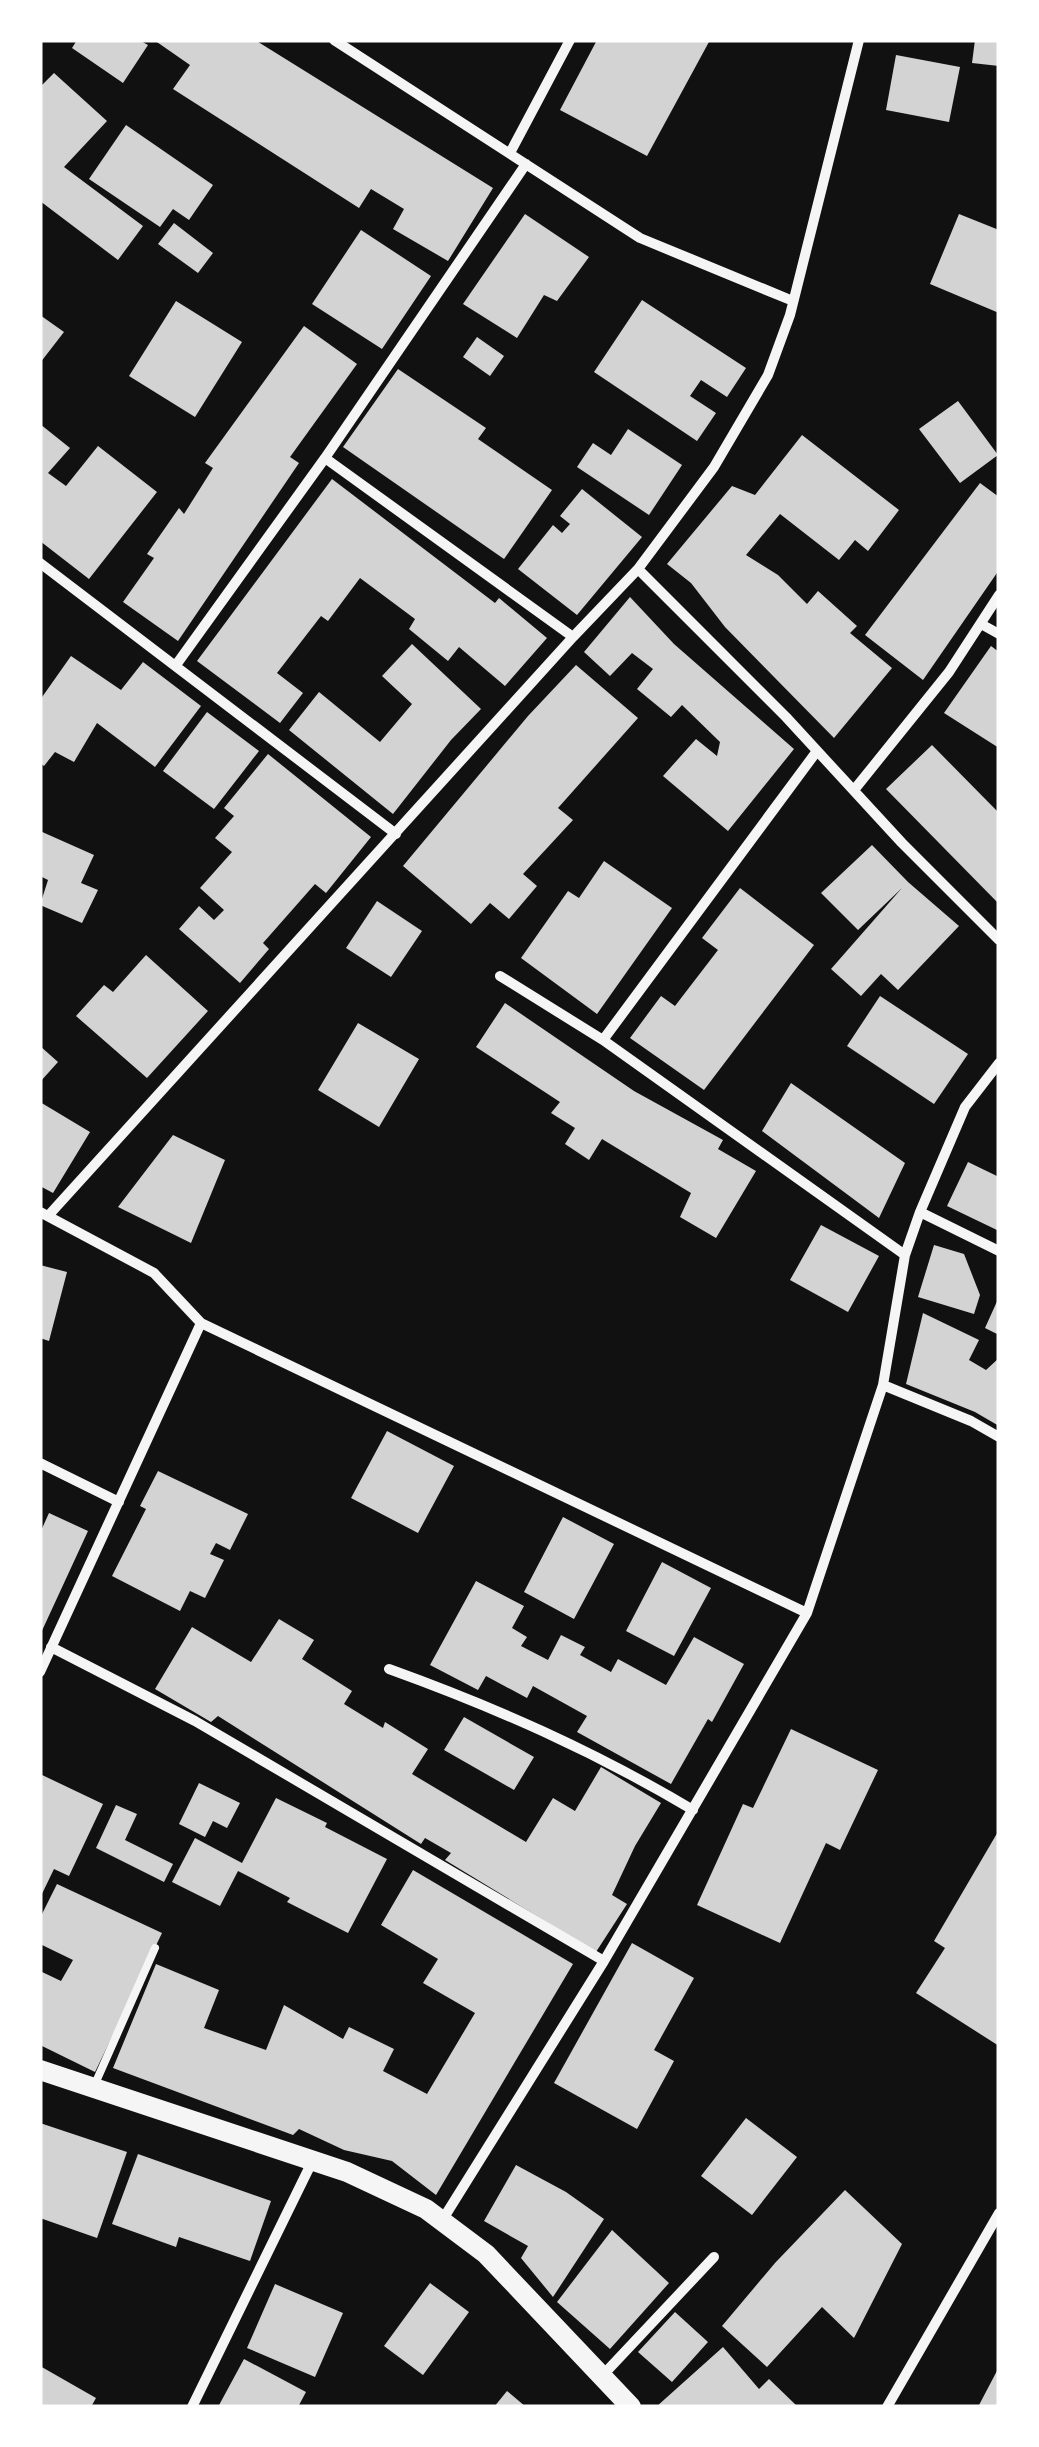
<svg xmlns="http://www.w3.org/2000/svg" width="1039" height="2447" font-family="'Alegreya Sans',sans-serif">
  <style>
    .building { fill: #d3d3d3 }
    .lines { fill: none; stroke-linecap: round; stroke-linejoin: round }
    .service { stroke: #f5f5f5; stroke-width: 8 }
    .minor { stroke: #f5f5f5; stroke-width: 10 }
    .secondary { stroke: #f5f5f5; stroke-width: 20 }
  </style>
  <rect width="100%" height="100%" fill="#111"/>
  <path class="building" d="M77,40H139L148,45L123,83L72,48Z
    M154,40H255L493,188L448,261L393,229L404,209L371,189L359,208L173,89L190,65Z
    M597,40H710L647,156L560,110Z
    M975,40H999V66L972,63Z
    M896,55L960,67L949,122L886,110Z
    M54,73L107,121L64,167L143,226L118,260L40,201V87Z
    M126,125L213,185L189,220L173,209L160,227L89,179Z
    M525,214L589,257L557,301L544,295L517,338L463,304Z
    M959,214L999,230V313L930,284Z
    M174,223L213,253L198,273L158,244Z
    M361,230L431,276L382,349L312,304Z
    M642,300L746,368L727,397L701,380L690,396L716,413L697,441L594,372Z
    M176,301L242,342L195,417L129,376Z
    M40,315L64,332L40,363Z
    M304,326L357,364L290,457L299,463L178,641L123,602L154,558L147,554L179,508L184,514L213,468L205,463Z
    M477,337L504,356L490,376L463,357Z
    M398,369L486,428L478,439L552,490L504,559L343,447Z
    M958,401L998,455L960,483L919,429Z
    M40,424L70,448L48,473L66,486L98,446L157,492L89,579L40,541Z
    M628,429L682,465L649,515L577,467L593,443L611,455Z
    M802,435L899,510L868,551L855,540L839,560L780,514L746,555L778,575L807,604L818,591L857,626L850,633L892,668L834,738L725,627L691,583L667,564L732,486L755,495Z
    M332,479L495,603L499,598L547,638L505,686L459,647L448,661L409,629L415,619L360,578L328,621L321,616L277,673L303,693L280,723L197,661Z
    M980,483L999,497V570L923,680L865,635Z
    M582,489L642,537L577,615L518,569L553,525L562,533L570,524L560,516Z
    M630,597L674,644L794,749L728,831L663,776L696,739L717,756L720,742L682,705L671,717L637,689L653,669L632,653L610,676L584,652Z
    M412,644L481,709L451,740L393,814L289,730L319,692L380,742L412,704L382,676Z
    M991,646L999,652V748L944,713Z
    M71,656L121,690L143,662L201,706L155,767L97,723L74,762L55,752L44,766L40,763V700Z
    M576,665L638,718L558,808L573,820L523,874L537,886L509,919L490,903L471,924L403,866L528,716Z
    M207,712L259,751L214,809L163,771Z
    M932,745L999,813V904L886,789Z
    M268,754L371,837L326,893L315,884L263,943L269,949L240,983L179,929L199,906L214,920L224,910L200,888L232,852L215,838L234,816L224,808Z
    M40,831L94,855L81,883L98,890L82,923L40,905L48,880L40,876Z
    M872,845L908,882L959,926L898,990L881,974L861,996L831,969L902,888L858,930L821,893Z
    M604,861L672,908L597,1014L521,958L568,891L579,898Z
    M740,888L814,945L704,1090L630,1038L661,996L675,1006L718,950L702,938Z
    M377,901L422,931L391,977L346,948Z
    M146,955L208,1011L147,1078L76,1016L104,985L113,992Z
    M880,996L968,1054L934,1104L847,1046Z
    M505,1003L634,1091L723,1140L718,1149L756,1171L716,1238L680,1217L691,1193L602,1139L589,1160L565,1144L575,1128L551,1113L560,1102L476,1047Z
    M358,1023L419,1059L379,1127L318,1090Z
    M40,1046L58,1062L40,1082Z
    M791,1083L905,1163L879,1218L762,1131Z
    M40,1102L90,1132L53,1193L40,1186Z
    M173,1135L225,1160L191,1243L118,1207Z
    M968,1162L999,1177V1231L947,1206Z
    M821,1225L879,1256L848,1312L790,1280Z
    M934,1245L964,1254L980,1295L974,1314L918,1297Z
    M40,1265L67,1272L49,1341L40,1338Z
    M999,1297V1335L985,1328Z
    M923,1313L979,1340L969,1360L986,1370L999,1358V1426L975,1412L906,1384Z
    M387,1431L454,1466L418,1533L351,1498Z
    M158,1471L248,1514L230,1550L216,1543L210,1554L224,1560L205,1598L190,1591L180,1611L112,1576L146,1509L140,1506Z
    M49,1513L88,1531L40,1635V1533Z
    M563,1517L614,1544L574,1619L524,1592Z
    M662,1562L711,1588L674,1656L626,1631Z
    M476,1581L524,1606L512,1628L527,1637L521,1646L548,1660L561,1635L585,1647L580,1655L611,1672L618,1659L666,1685L694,1637L744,1664L712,1722L708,1719L671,1784L577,1732L587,1716L533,1686L527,1698L486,1676L478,1690L430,1665Z
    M279,1619L314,1640L302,1659L352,1691L344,1704L383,1728L385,1722L428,1749L412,1774L526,1842L553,1798L575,1811L601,1767L661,1803L635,1846L612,1895L627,1904L596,1952L445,1860L451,1853L425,1838L421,1844L218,1716L211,1722L155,1689L192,1627L251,1662Z
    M464,1717L534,1757L514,1790L444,1750Z
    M791,1729L878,1770L840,1850L826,1843L780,1943L697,1905L743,1804L753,1808Z
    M40,1774L103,1804L69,1876L54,1869L40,1898Z
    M199,1783L240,1803L227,1828L213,1821L205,1837L179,1824Z
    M276,1798L327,1823L325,1827L387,1859L348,1933L287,1902L290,1898L238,1871L220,1906L172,1882L195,1838L242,1863Z
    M116,1805L137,1814L125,1840L173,1864L164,1882L96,1848Z
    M999,1830V2046L916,1993L945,1948L934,1941Z
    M413,1870L573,1964L436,2195L392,2161L344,2150L299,2129L293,2135L113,2068L156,1964L219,1990L204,2028L266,2050L284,2005L343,2039L349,2027L394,2049L383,2071L427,2094L475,2013L423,1983L438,1959L381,1925Z
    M57,1884L162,1933L95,2072L40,2045V1971L61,1981L73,1960L40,1944V1918Z
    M632,1943L694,1978L654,2050L674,2061L637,2129L554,2083Z
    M746,2118L797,2157L752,2215L701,2176Z
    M40,2123L127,2152L97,2238L40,2218Z
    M138,2154L271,2201L250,2261L179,2237L176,2247L112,2224Z
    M516,2165L566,2192L604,2219L553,2297L521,2258L528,2246L484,2221Z
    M845,2190L902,2244L854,2338L822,2307L767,2367L722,2326L775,2263Z
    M612,2230L669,2283L610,2349L557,2302Z
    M430,2283L469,2312L423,2375L384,2346Z
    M275,2284L343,2313L315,2377L247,2348Z
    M675,2312L708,2342L672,2382L638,2352Z
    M723,2347L759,2389L769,2379L798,2407H656Z
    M244,2359L306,2392L298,2407H218Z
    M40,2366L96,2398L91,2407H40Z
    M999,2367V2407H978Z
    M507,2391L526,2407H494Z"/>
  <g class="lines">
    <path class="service" d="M95,2084L155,1948"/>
    <path class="minor" d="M334,40L640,238L793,301
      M510,153L570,40
      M325,458L573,637
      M40,563L396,834
      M638,569L786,717L902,843L999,940
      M981,624L999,634
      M176,665L325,458L526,164
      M854,790L949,672L999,595
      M500,976L603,1040L905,1255
      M603,1040L817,751
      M40,1212L154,1273L201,1323L807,1613
      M920,1212L999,1251
      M48,1216L573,637L638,569L714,467L768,375L790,315L859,40
      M883,1385L971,1421L999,1437
      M40,1463L119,1502
      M51,1647L195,1721L604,1961
      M389,1669C497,1708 594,1751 693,1810
      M40,1672L201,1323
      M443,2219L604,1961L807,1613L883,1385L905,1255L920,1212L965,1107L999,1063
      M603,2375L714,2257
      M192,2407L312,2162
      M887,2407L999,2213"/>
    <path class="secondary" d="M40,2070L347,2172L426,2209L486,2254L631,2407"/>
  </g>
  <rect width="1039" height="2447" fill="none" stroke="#ffffff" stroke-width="85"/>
</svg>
